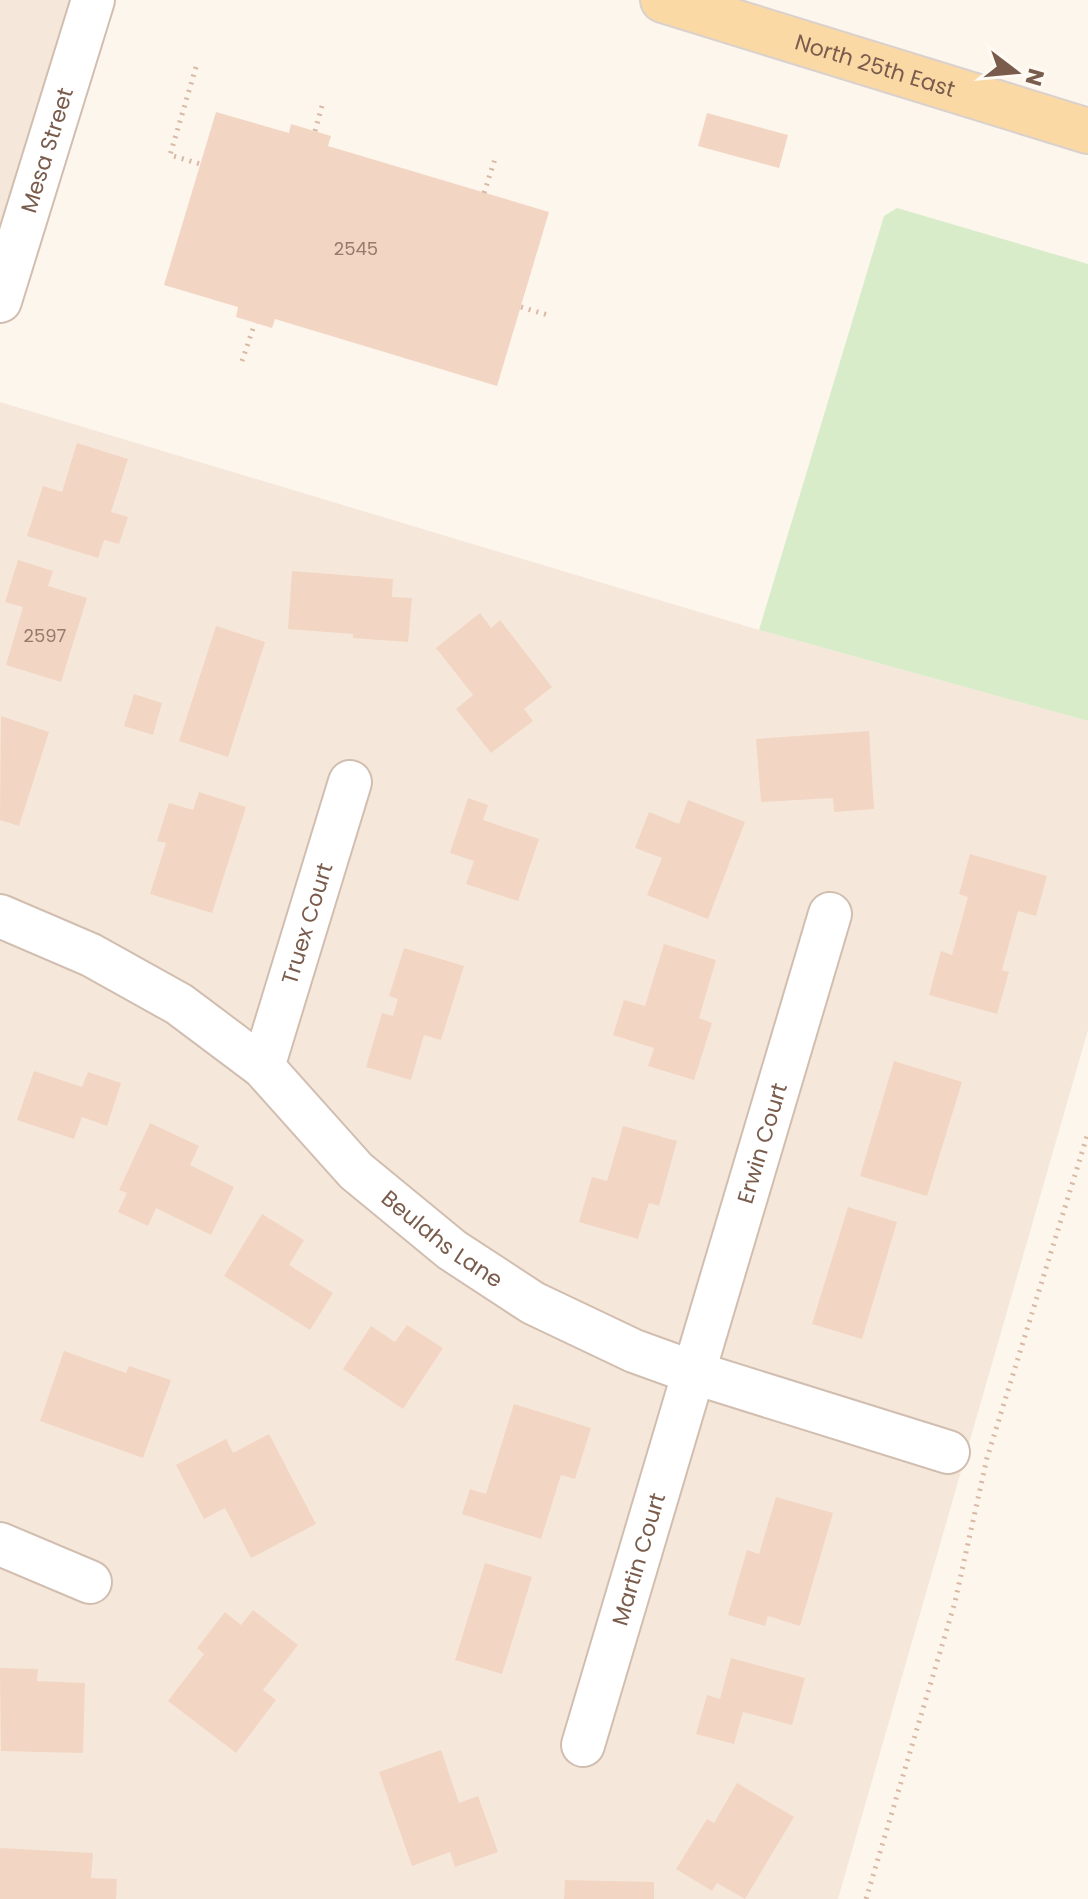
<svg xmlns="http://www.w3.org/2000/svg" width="1088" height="1899" font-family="Poppins,sans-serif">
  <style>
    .residential { fill: #f5e8da }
    .green { fill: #d8ecc9 }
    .building { fill: #f3d5c3 }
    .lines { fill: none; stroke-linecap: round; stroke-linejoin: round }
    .minor-casing { stroke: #d1beb0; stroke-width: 46 }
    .major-casing { stroke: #dad1cd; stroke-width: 48 }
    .path { stroke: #d9b8a5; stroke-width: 5; stroke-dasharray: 2 6; stroke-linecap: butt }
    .minor { stroke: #fff; stroke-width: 42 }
    .major { stroke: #fbd9a5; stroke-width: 44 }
    .labels { text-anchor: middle; stroke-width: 6; stroke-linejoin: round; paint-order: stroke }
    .number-label { font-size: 18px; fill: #987a6a }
    .street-label { font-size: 22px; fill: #7a5c4d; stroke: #fffaf3 }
  </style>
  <rect width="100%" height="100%" fill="#fdf6ec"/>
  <path class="residential" d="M0,0H93L0,301Z
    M0,402L759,630L1088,721V1030L838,1899H0Z"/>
  <path class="green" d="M897,208L1088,264V721L759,630L884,216Z"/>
  <path class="building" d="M216,112L289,133L291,124L331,136L328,146L549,212L497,386L275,319L272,328L236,317L238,307L164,285Z
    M707,113L788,135L779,168L698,146Z
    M77,443L128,459L111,512L128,517L119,544L104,540L98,558L27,536L43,486L62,492Z
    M18,560L53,571L48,586L87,598L61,682L6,665L23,607L5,602Z
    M292,571L393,579L392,597L412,598L408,642L353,638V634L288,629Z
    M480,613L491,628L500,620L552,687L524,709L533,721L491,753L456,709L473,695L436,648Z
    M216,626L265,642L228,757L179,741Z
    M134,694L162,703L153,735L124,726Z
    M1,716L49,732L19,826L0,820Z
    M869,731L874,809L834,812L833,798L761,802L756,739Z
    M199,792L246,807L212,913L150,894L166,843L157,841L169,803L193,810Z
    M468,798L488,805L483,820L539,839L518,901L466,884L474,861L450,853Z
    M688,800L745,822L708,919L647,895L662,858L635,848L649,812L679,824Z
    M970,854L1047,876L1036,916L1018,911L1002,970L1009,972L997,1014L929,995L941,951L952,955L968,897L959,894Z
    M664,944L716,960L699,1018L712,1023L694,1080L648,1066L654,1048L613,1035L624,1000L645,1006Z
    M404,948L464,966L441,1040L424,1035L411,1080L366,1067L382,1013L393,1016L398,999L389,996Z
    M894,1061L962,1082L927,1196L860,1176Z
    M34,1071L82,1087L88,1072L121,1083L107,1126L82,1117L74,1139L17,1120Z
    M150,1123L199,1146L190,1165L234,1187L211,1235L156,1208L148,1226L118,1212L127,1193L119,1190Z
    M623,1126L677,1141L659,1206L649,1203L638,1239L579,1222L592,1177L607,1181Z
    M848,1207L897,1222L862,1339L812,1324Z
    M262,1214L304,1240L289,1265L333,1293L310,1330L224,1276Z
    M407,1325L443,1348L403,1409L343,1369L371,1326L395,1342Z
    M64,1351L126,1373L129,1366L171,1380L143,1458L40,1421Z
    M514,1404L591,1428L575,1479L561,1475L541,1539L462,1514L470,1489L486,1494Z
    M269,1434L316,1524L251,1558L225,1508L204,1519L176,1465L226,1439L233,1453Z
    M776,1497L833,1513L800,1626L768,1616L765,1626L728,1615L747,1550L759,1554Z
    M485,1563L532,1577L502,1674L455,1660Z
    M253,1610L298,1645L263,1690L276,1700L236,1753L168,1701L204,1654L197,1648L225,1612L241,1625Z
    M731,1658L805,1678L792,1725L743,1712L734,1744L696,1734L707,1695L720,1699Z
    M0,1668L38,1669L37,1681L85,1683L83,1753L1,1751Z
    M441,1750L459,1803L478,1796L498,1852L455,1867L450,1852L412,1866L379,1772Z
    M737,1783L794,1817L745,1899L717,1883L712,1891L676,1869L707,1819L714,1823Z
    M0,1848L93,1853L91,1878L117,1879L116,1899H0Z
    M565,1880L654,1882V1899H564Z"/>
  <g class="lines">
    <defs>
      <g id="minor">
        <path id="s1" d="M0,301L93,0"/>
        <path id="s2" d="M0,916L91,955L179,1004L263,1067L356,1171L452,1250L533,1303L634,1351L695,1373L948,1452"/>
        <path id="s3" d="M263,1067L350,782"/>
        <path d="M0,1544L90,1582"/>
        <path id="s4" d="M583,1745L830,914"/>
      </g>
      <g id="major">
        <path id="s5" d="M663,0L1088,131"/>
      </g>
    </defs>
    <use href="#minor" class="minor-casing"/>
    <use href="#major" class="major-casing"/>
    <path class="path" d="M196,67L170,155L200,164
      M315,131L322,106
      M484,193L495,159
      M521,307L548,315
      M242,361L255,323
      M866,1899L955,1602L987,1458L1088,1133"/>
    <use href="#minor" class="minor"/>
    <use href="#major" class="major"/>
  </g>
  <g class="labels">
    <g class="number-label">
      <text x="356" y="255">2545</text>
      <text x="45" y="642">2597</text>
    </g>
    <g class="street-label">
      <text dy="8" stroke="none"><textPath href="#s5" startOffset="222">North 25th East</textPath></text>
      <text dy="8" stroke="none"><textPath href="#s1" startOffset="158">Mesa Street</textPath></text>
      <text dy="8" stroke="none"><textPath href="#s3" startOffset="150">Truex Court</textPath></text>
      <text dy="8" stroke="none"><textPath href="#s4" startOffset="628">Erwin Court</textPath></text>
      <text dy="8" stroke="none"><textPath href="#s2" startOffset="554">Beulahs Lane</textPath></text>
      <text dy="8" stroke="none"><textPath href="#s4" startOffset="194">Martin Court</textPath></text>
    </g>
  </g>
  <g transform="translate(1016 72) rotate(106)" stroke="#fffaf3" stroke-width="6" paint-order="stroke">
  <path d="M0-6L14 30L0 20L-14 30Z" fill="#7a5c4d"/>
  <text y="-12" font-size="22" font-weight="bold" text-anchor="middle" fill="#7a5c4d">N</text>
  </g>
</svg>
